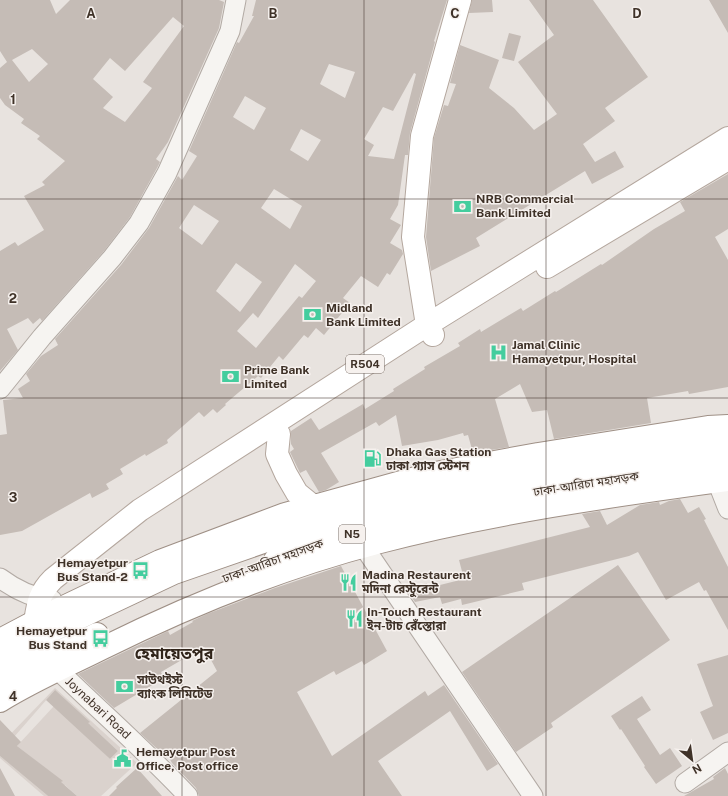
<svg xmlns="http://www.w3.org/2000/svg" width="728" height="796" font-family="'Public Sans','Noto Sans Bengali',sans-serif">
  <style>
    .built { fill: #dad2cd; fill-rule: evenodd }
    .building { fill: #c5bcb6; fill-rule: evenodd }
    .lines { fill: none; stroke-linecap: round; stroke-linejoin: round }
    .minor-casing { stroke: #b2aaa4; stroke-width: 21 }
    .major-casing { stroke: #b4a79e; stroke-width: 24 }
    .highway-casing { stroke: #9f9086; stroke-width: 24 }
    .minor { stroke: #f6f4f1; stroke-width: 19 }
    .major { stroke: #fff; stroke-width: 22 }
    .highway { stroke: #fff; stroke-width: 22 }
    .grid { fill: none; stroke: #3f3228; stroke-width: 1; stroke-opacity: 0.55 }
    .labels { text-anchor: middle; stroke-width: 3; stroke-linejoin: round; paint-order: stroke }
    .shield { fill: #f6f1ee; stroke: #766b63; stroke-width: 1 }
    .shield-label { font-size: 11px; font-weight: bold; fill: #3f3228 }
    .poi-label { font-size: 12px; font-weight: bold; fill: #3f3228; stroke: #f6f1ee; text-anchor: start }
    .street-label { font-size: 12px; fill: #3f3228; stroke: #f6f1ee }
    .district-label { font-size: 16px; font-weight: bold; fill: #30241a; stroke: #f6f1ee }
    .grid-label { font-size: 13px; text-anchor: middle; font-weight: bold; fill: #3f3228; stroke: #f6f1ee; stroke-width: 3; stroke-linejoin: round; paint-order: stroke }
  </style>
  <rect width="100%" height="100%" fill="#e8e3df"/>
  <path class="built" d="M55,688L137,763L101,796H77L65,785L54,796H50L62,781L17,746L54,706L55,690L0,753V745ZM90,725L118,751L110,759L83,733Z
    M0,756L48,796H44L0,758Z"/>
  <path class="building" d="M0,0H50L56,14L70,0H219L224,2L219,28L168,142L156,159L160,162L157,168L130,217L104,251L42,321L40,318L33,324L28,318L7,329L18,350L0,371V251L15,242L18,246L44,230L24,196L45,185L42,182L65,161L37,139L40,136L21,123L24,119L5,105L0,98V68L7,62L0,51ZM173,17L184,26L143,82L152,88L125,122L103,108L113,97L93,79L110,58L125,71ZM32,49L48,64L29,82L12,60Z
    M256,0H447L434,41L435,42L410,133L408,155H405L398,205L390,219L401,225L390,243L402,250L403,254L390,275L387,273L378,287L361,276L343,298L350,303L324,335L316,328L308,338L304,335L283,360L279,356L261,378L258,376L225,404L226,405L217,413L213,409L204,417L199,412L167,440L168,443L146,456L145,454L120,469L123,474L106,484L109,489L92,498L90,493L22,531L0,535V435L7,434L3,400L23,398L18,389L30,381L26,374L41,356L58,345L55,339L121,265L149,228L178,176L182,180L197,156L189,151L237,42L239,43L254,16H252ZM329,64L355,72L345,98L320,84ZM414,73L416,74L394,159L368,156L374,145L364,139L383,107L393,111ZM245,96L266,108L254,130L233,117ZM301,129L321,140L308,161L290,150ZM274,189L302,206L290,229L261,208ZM194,205L219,221L202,245L179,228ZM236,263L262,282L240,312L216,291ZM295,264L316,281L302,298L299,296L256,348L237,331L253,313L258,318Z
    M472,0H492L493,12L469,13Z
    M529,0H593L648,77L605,108L615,121L583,144L595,162L615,151L624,167L592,184L585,171L476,238L480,246L431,271L426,237L434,138L444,105L448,106L456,84L450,83L460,45L499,60L489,88L514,108L534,130L557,114L518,62L554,35Z
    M709,0H728V33Z
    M509,33L521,36L514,61L502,58Z
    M728,174V229L715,237L728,260V387L689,394L688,391L647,398L651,423L554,439L547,410L532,412L520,384L495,399L509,447L473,453L468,435L464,436L463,433L438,440L402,446L396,415L379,426L376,422L321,453L339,482L326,490L319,492L306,470L300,473L290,452L294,449L291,444V431L311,418L319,430L363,404L365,409L394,391L393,389L425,369L424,367L460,346L458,343L480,329L481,332L521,308L523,311L555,291L556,292L601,264L602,265L654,229L685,211L680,202Z
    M680,499L688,513L699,507L706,519L704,520L728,567V630L706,590L704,591L699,582L666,600L638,552L629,556L522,583L524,590L462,605L461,599L442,604L440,597L415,602L405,588L427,583L428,588L464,579L459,560L590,527L582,514L600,511L607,525L640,505L659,502L660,505L669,501Z
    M618,565L670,640L551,723L553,727L516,752L462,672Z
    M341,566L387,651L364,665L362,661L336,675L334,671L297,692L332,756L425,691L428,696L444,685L498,764L487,771L450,711L378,761L402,796H199L196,788L172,763L168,756L166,757L140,733L217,671L204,647L161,672L164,678L114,708L78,674L168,631L170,635L193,622L192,621L207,614L275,588Z
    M728,655V733L713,740L700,712L713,706L697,664Z
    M55,690L90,722L88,723L118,751L110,759L46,700Z
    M642,696L651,710L637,719L660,755L670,748L682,766L656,784L644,767L645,766L621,729L620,730L611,716Z
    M0,720L21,742L17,746L63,781L61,782L77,796H48L0,756Z
    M0,768L15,796H0Z
    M137,768L162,796H109L117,788L116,787Z
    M725,768L728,774V796H684L714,779L713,777Z"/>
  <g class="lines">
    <defs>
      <path id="minor" d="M0,389L42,337L112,258L139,223L167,173L230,31L236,0
        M717,481L728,509
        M364,547L533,796
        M0,578C16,590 32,598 52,600
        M58,670C101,712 147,752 188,796
        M685,783L728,752"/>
      <path id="major" d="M547,267L728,159
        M433,335L427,325L413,237L422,136L460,0
        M279,434L277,454L286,474L297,493L313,506
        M35,622C38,603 39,593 53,579L140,510L427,325L728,138"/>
      <path id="highway" d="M275,560L336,538L459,504L606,479L728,464
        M0,640L51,613L160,561L285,514L430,474L538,454L708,427L728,426
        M0,661L47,633L174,573L315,524L468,484L651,455L728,444
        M0,684L46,658L97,634
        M0,701C32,681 69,665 103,648C190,605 281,568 376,543C491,513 610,496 728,480"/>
    </defs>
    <use href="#minor" class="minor-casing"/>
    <use href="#major" class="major-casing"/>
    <use href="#highway" class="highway-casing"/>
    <use href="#minor" class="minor"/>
    <use href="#major" class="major"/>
    <use href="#highway" class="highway"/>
  </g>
  <path class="grid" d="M182,0V796M364,0V796M546,0V796M0,199H728M0,398H728M0,597H728"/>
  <defs>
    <symbol id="bank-bare" viewBox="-9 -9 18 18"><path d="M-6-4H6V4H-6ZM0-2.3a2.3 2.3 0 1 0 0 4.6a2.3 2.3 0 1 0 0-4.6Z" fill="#44cd9e" stroke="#f6f1ee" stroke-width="2.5" paint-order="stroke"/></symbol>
    <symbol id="hospital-bare" viewBox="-9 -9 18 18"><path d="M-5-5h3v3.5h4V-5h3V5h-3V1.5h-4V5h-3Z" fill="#44cd9e" stroke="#f6f1ee" stroke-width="2.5" paint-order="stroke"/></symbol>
    <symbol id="fuel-bare" viewBox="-9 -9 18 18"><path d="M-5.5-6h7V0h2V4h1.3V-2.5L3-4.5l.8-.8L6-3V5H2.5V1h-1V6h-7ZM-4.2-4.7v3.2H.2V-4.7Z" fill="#44cd9e" stroke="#f6f1ee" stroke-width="2.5" paint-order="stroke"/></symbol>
    <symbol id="bus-bare" viewBox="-9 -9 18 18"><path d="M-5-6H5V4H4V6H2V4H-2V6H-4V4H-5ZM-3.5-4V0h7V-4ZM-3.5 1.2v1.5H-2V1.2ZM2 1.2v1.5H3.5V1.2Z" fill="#44cd9e" stroke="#f6f1ee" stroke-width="2.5" paint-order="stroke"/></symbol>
    <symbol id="restaurant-bare" viewBox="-9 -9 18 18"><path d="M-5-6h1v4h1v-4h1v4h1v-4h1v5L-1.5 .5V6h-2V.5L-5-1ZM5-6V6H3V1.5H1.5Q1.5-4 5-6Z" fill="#44cd9e" stroke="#f6f1ee" stroke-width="2.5" paint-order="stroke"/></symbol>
    <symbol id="civic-bare" viewBox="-9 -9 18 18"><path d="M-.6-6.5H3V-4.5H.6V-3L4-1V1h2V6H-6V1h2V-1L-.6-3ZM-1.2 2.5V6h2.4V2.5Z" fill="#44cd9e" stroke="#f6f1ee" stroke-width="2.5" paint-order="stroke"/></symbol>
  </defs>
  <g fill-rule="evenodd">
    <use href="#bank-bare" x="450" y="194" width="25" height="25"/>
    <use href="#bank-bare" x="300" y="302" width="25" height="25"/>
    <use href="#hospital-bare" x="486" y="340" width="25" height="25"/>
    <use href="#bank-bare" x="218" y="364" width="25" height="25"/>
    <use href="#fuel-bare" x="360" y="446" width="25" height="25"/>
    <use href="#bus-bare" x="128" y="558" width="25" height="25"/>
    <use href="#restaurant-bare" x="336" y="570" width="25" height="25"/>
    <use href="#restaurant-bare" x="342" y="606" width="25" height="25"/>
    <use href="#bus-bare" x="88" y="626" width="25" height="25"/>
    <use href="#bank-bare" x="112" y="674" width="25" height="25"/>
    <use href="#civic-bare" x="110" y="746" width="25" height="25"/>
  </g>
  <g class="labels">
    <g class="shield">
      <rect x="346" y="355" width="38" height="18" rx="3"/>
      <rect x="339" y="525" width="26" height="18" rx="3"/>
    </g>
    <g class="shield-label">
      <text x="365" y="368">R504</text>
      <text x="352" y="538">N5</text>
    </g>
    <g class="poi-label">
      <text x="476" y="203">NRB Commercial<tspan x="476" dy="14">Bank Limited</tspan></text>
      <text x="326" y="312">Midland<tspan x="326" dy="14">Bank Limited</tspan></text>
      <text x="512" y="349">Jamal Clinic<tspan x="512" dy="14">Hamayetpur, Hospital</tspan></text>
      <text x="244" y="374">Prime Bank<tspan x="244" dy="14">Limited</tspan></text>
      <text x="386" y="456">Dhaka Gas Station<tspan x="386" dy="14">ঢাকা গ্যাস স্টেশন</tspan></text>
      <text x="128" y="567" text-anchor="end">Hemayetpur<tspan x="128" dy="14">Bus Stand-2</tspan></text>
      <text x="362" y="579">Madina Restaurent<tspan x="362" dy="14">মদিনা রেস্টুরেন্ট</tspan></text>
      <text x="367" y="616">In-Touch Restaurant<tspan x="367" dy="14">ইন-টাচ রেঁস্তোরা</tspan></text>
      <text x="87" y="635" text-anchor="end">Hemayetpur<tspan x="87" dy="14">Bus Stand</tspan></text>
      <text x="137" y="684">সাউথইস্ট<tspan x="137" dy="14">ব্যাংক লিমিটেড</tspan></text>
      <text x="136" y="756">Hemayetpur Post<tspan x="136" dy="14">Office, Post office</tspan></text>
    </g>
    <g class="street-label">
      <text transform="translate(586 484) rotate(-9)" y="4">ঢাকা-আরিচা মহাসড়ক</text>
      <text transform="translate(273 561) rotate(-20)" y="4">ঢাকা-আরিচা মহাসড়ক</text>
      <text transform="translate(98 708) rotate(43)" y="4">Joynabari Road</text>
    </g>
    <g class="district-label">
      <text x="174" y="659">হেমায়েতপুর</text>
    </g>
  </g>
  <g class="grid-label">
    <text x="91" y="18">A</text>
    <text x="273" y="18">B</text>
    <text x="455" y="18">C</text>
    <text x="637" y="18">D</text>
    <text x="13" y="104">1</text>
    <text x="13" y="303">2</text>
    <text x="13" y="502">3</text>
    <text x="13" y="701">4</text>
  </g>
  <g transform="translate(692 760) rotate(151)" stroke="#f6f1ee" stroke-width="3" paint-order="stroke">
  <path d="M0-3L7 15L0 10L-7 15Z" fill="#3f3228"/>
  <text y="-6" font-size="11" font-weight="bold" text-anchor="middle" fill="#3f3228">N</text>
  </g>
</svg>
